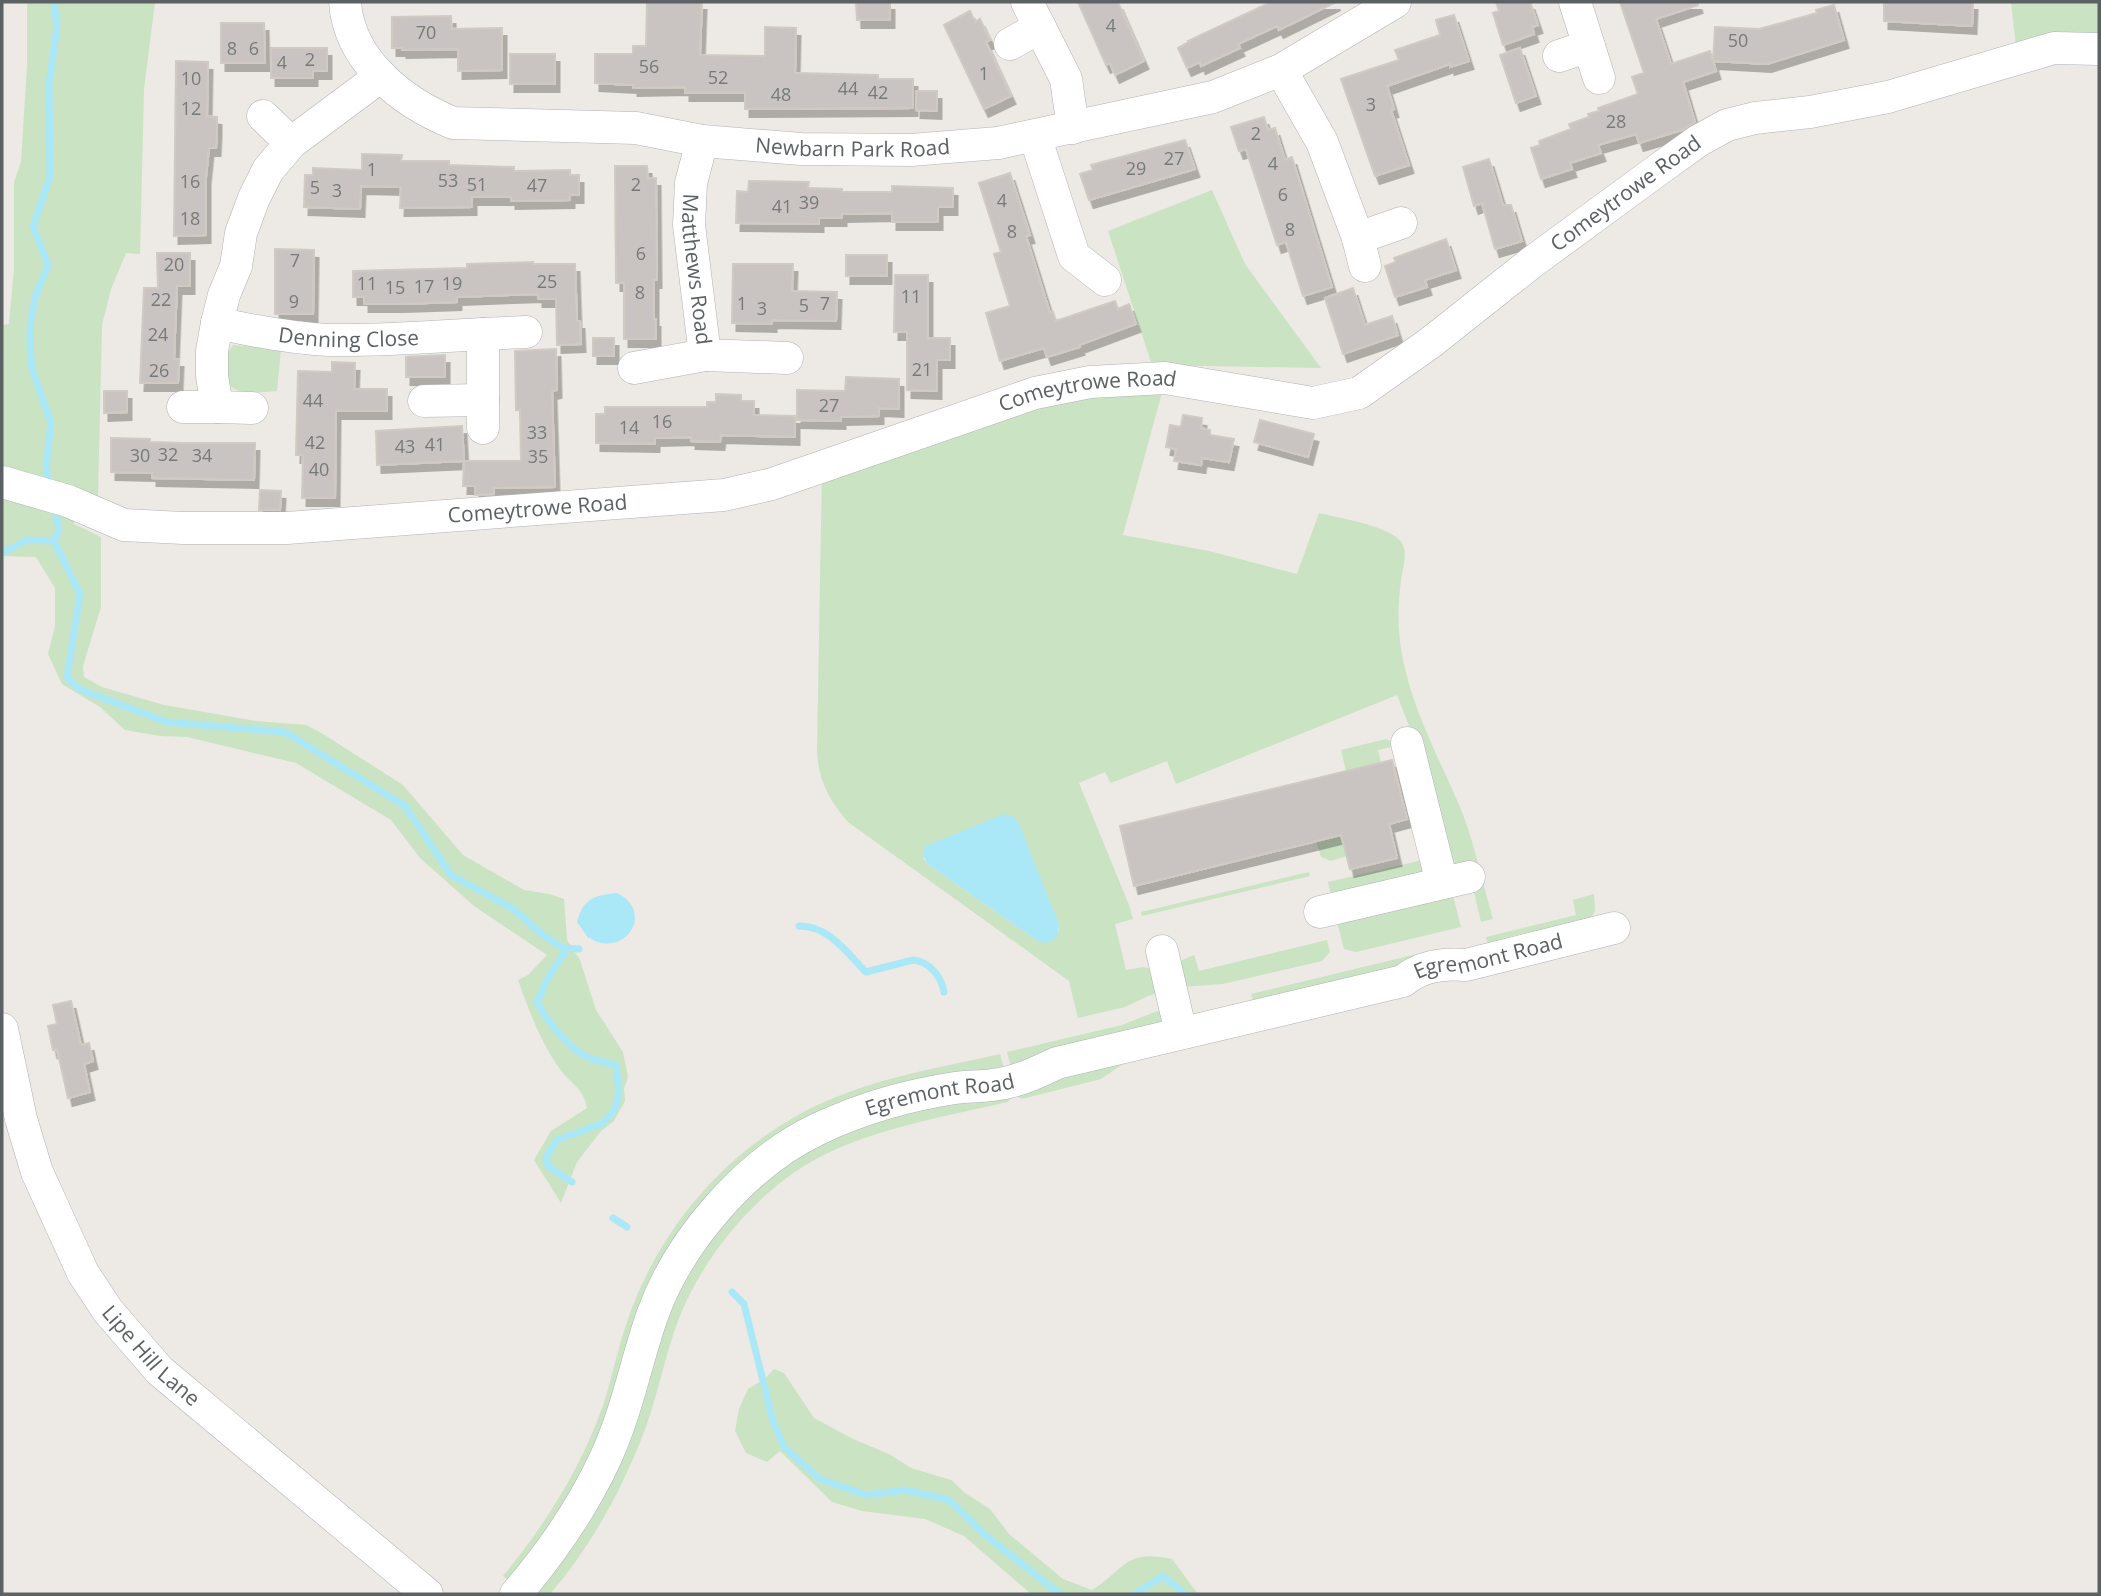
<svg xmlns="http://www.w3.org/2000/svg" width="2101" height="1596" font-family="'Open Sans',sans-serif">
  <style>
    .green { fill: #cae3c3; fill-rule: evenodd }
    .water { fill: #aae8f7 }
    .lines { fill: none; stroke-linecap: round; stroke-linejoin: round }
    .stream { stroke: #aae8f7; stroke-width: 7 }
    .building { fill: #c9c4c1; stroke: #d1cac3; stroke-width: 2; filter: url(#shadow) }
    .minor-casing { stroke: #afb3b5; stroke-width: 33 }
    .minor { stroke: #fff; stroke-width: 32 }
    .labels { text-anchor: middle; stroke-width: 5; stroke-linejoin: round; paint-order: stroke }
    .number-label { font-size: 18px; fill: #777a7a }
    .street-label { font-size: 21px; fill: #5c6163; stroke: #fff }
  </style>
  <defs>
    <filter id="shadow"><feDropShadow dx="4.5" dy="8" stdDeviation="0" flood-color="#0004"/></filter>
  </defs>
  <rect width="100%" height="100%" fill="#ede9e4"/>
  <path class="green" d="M27,2H155L144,89L140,254L126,253L111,289L102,325L98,496L2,472V325L9,324L14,268V182L21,162L27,66Z
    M2011,2H2099V39L2016,47Z
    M1212,190L1245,264L1321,368L1152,365L1108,231Z
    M233,345L281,349L277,391C259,392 226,399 226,372C226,361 226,355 233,345Z
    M1163,389L1123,535L1209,551L1297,574L1319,513C1339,518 1391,526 1402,543C1407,552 1404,565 1402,574C1397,604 1397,635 1404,664C1415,717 1444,767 1464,817C1476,850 1483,886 1493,919L1481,922L1468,866H1451L1422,759L1397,695L1176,784L1167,761L1111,783L1105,772L1079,783L1129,905L1133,919L1115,924L1126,970L1143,967L1151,969L1161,992L1148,996L1125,1007L1078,1018L1069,981L848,822C829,800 818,780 817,750L822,471L1029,406L1110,392ZM923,857L1059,924V932L1039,942L926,863Z
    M2,492L75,513L74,524L101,537V607L83,666L84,677L102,687L164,705L256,721L306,725L323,734L403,785L463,855L524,890L549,894L564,899L567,940L580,960L596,1010L623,1052L628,1077L624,1089L625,1101L614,1121L601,1131L577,1162L561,1203L534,1160L551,1131L587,1108C583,1087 572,1086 560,1069C541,1043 529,1011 518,980L528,975L547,955L474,906L420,858L391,820L296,763L187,737L160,736L125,730L100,707L62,684L48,654L55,626V588L36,557L2,556Z
    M1386,739L1400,745L1378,750L1381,762L1346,771L1341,750Z
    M1342,835L1347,856L1331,861L1321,857L1316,841Z
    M1427,859L1423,871L1418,877L1332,899L1328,882Z
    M1309,872L1310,876L1142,916L1141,912Z
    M1452,892L1461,927L1356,952L1344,949L1337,921Z
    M1594,894L1595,911L1590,920L1537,936L1528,932L1501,939L1496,946L1489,948L1486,937L1576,915L1573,900Z
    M1327,940L1330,952L1322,961L1223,984L1182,987L1180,961L1194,955L1199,971Z
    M1421,953L1426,956L1428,962L1254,1005L1251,994Z
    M1165,1008L1162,1024L1013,1075L1007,1052L1122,1025Z
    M1000,1054L1006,1077L744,1165L619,1388L585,1472L511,1583L503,1576C545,1525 580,1470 602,1408C612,1380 617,1350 627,1322C661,1220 741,1133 841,1095C892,1075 947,1066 1000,1054Z
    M1132,1058L1101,1079L1022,1099L1017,1096L1015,1085Z
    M1008,1087L1011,1097L1008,1102C948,1116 886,1126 830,1152C763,1183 706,1251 679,1318C664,1358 657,1400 641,1440C619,1495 589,1549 550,1594H532L655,1344L681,1280L718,1226L784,1163L854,1126Z
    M774,1369L784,1373L814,1418L853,1439L889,1454L911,1468L951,1480L965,1493L990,1509L1009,1534L1063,1579L1092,1590C1127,1568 1124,1549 1172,1559L1198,1594H1031L964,1536L925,1519L862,1511L832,1502L780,1451L767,1462L746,1453L735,1431L739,1409L748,1389L765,1379Z"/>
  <path class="water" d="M1004,814L1014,817L1019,824L1059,924L1058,936L1048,943L1039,942L926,863L923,852L925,847L928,845Z
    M617,893C655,911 626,958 591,939L590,937L589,939L577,922C583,899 594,895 617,893Z"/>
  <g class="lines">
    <path class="stream" d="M50,486L46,468L51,423L32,369L30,345V326L35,297L48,265L33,226L50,177L49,84L57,27L54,2
      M54,505L59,530L54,541L80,594L67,677L79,689L167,722L285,732L405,806L451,875L512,908L543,935L563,948L564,954L549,976L537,1002C546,1020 570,1050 589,1058C598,1061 608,1063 616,1065L619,1092L615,1109L603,1123L557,1140L546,1157L548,1166L572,1182
      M2,553L27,540L54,541
      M799,926C828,925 847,953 866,972L913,960C930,962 941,976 944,992
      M563,948L579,949
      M613,1218L627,1227
      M732,1292L744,1304L773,1421L784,1447L820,1479L866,1495L905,1490L949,1500L984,1534L1060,1594
      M1135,1594L1163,1576L1185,1594"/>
  </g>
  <path class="building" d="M647,2H702L700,55L765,56V27L796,28L795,73L878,75V79H913V108L745,109V93H685V87L633,88V85L595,83V54H633V46H646Z
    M856,2H890V20H857Z
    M1078,2H1118L1144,61L1115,75L1110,63L1106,65Z
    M1271,2H1336L1279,30L1277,26L1238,44L1240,48L1201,66L1200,62L1187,68L1178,48L1189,42L1188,41Z
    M1496,2H1530L1538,25L1532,27L1534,34L1503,45L1493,13L1499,11Z
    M1620,2H1697L1698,5L1656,19L1671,64L1710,51L1713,61L1715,27L1759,29L1817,13L1816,10L1834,5L1844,40L1767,64L1713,61L1716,71L1683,82L1695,122L1682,130L1639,143L1636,134L1598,145L1601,153L1570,163L1572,169L1541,179L1531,148L1540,145L1539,141L1571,129L1569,124L1589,117L1588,114L1599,111L1598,108L1638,94L1632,77L1644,73Z
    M1884,2H1973L1972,26L1884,21Z
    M970,11L975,22L980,19L990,40L986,42L1011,96L984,109L944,25Z
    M1454,15L1469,61L1450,67V64L1387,86L1394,109L1391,110L1409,165L1375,176L1341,79L1399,60L1395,50L1440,35L1436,20Z
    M451,16L452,29L502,28V70L458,71V49L402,50V48H392V17Z
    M221,23H264L265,63H221Z
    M271,48H327V71H313V78H271Z
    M1520,48L1536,96L1516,103L1500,55Z
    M510,54H555V84H510Z
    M176,61L208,62L207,116L217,117V128L216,148H209L206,177V235L174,236Z
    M916,91H937V111L916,110Z
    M1264,117L1268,130L1275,128L1285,160L1292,157L1332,287L1303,296L1286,242L1277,245L1246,149L1239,151L1231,127Z
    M1185,140L1195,169L1089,200L1080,174L1093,170L1091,165Z
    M362,154L402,155L401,161H449V165L514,167V171L570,170V175H579V195H570V200L511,201V197H472V207L400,208L401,187L361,186L360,209L304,207L305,175H313V168L362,170Z
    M1489,159L1503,205H1511L1522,241L1495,249L1482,203L1474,206L1463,167Z
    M615,166H647L648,178H656L657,280H654V319H656V339H624V283H616Z
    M1010,173L1030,235L1026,236L1050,313L1053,312L1056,321L1115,301L1118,309L1129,304L1136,324L1079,345L1080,347L1047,357L1044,348L1000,361L986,313L1010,306L994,254L1001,252L979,183Z
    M749,181L809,182L808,188L842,189V192H892V186L953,188V207H938V222H892V213L842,214V218H819V224L736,223L737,191L748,192Z
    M1446,239L1456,270L1425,280L1427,287L1395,297L1385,266L1396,262L1394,258Z
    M275,249L314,250L313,314H275Z
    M157,253H190V286H177L174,359H179L178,383H140L144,288H158Z
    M846,255H887V276H846Z
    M533,262V264H575L577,321H580L581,344L557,345L556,299H538V294L457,297V302L400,304H364V297H353V271L467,268V264Z
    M733,264H793L792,291L837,292L836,321L772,320V324L732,323Z
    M895,275H928V338H950V360H937V391L907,390V332H894Z
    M1353,288L1365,325L1392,316L1398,335L1343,354L1325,298Z
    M593,338H614V356H593Z
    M556,349L557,390L552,391L555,487L494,488V494L475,495V486H463L464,461H521L520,410H516L515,351Z
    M445,355V377H406V357Z
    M332,362L355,363L354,389H387V411H336L335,498H302L303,455H296L298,371L332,372Z
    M846,377L899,379V409L879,408V416L841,417V421L797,420V390L845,391Z
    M104,391H127V412L104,413Z
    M716,394L741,395V401H754V415L795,416V437L721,435L720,442L691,441V437L655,438V444L596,443V414H605V407H707V402H716Z
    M1183,415L1202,418L1201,428L1210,430V435L1234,439L1229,462L1202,458L1201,465L1174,461L1176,449L1166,447L1170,425L1181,427Z
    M1260,420L1314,434L1308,457L1254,442Z
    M462,426L464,461L377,465L376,431Z
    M111,438L150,439V442L184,443H255L254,480L152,478V473L111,472Z
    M260,490L281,491L280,510H259Z
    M1392,760L1407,819L1389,824L1397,858L1350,869L1341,835L1134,886L1120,826Z
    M71,1001L81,1045L89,1043L93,1061L84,1064L90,1092L68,1098L57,1049L53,1050L48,1026L57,1024L53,1005Z"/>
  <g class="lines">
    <defs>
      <g id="minor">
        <path id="s1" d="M345,2C349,61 402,102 453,123L636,128L702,141L801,149L911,150L998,143L1213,97L1281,70L1395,2"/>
        <path d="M1027,2L1066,79L1073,128"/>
        <path d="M1575,2L1599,78"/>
        <path d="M1010,44L1040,27"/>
        <path d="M1559,56L1589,46"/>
        <path d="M1281,70L1322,142L1358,238L1365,266"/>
        <path d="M263,116L291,143"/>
        <path d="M1035,136L1074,256L1105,280"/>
        <path id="s2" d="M702,141L691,183L689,225L705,355L787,358"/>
        <path d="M1358,238L1401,223"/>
        <path id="s3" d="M217,323C253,331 290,338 328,340C379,341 431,337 483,334V428"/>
        <path d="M483,334L526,332"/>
        <path d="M634,368L705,355"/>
        <path d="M424,401L483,400"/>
        <path d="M183,407H217L212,376V351L217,323L224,295L236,266L241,233L254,198L268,170L291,143L381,76"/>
        <path d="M217,407L252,408"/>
        <path id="s4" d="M2,482L68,501L124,525L183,528H287L724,495L772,484L1035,393L1090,382L1165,378L1313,403L1359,393L1430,343L1531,263L1655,172L1698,141L1727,125L1755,118L1810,112L1888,97L2054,48L2099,49"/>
        <path d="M1407,743L1442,883"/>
        <path d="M1320,912L1469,877"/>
        <path d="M1162,951L1181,1033"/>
        <path id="s5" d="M2,1029L21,1119L37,1172L83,1273L108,1311L160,1371L427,1594"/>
        <path id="s6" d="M516,1594C552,1552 583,1507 606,1457C627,1411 636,1362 652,1316C678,1242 746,1163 818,1129C860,1109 909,1095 955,1088C967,1086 979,1087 992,1085C1015,1083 1036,1073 1057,1063L1403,981C1421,966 1442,963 1466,965L1614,928"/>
      </g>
    </defs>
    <use href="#minor" class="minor-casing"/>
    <use href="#minor" class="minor"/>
  </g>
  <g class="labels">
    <g class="number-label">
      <text x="1111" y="32">4</text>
      <text x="426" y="39">70</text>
      <text x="1738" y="47">50</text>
      <text x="232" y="55">8</text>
      <text x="254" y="55">6</text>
      <text x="310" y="66">2</text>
      <text x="282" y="69">4</text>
      <text x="649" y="73">56</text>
      <text x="984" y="80">1</text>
      <text x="718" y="84">52</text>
      <text x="191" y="85">10</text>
      <text x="848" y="95">44</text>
      <text x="878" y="99">42</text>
      <text x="781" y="101">48</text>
      <text x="1371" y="111">3</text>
      <text x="191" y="115">12</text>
      <text x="1616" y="128">28</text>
      <text x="1256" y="140">2</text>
      <text x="1174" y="165">27</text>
      <text x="1273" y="170">4</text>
      <text x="1136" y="175">29</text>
      <text x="372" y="176">1</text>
      <text x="448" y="187">53</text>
      <text x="190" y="188">16</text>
      <text x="477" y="191">51</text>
      <text x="636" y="191">2</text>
      <text x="537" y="192">47</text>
      <text x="315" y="194">5</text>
      <text x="337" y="197">3</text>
      <text x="1283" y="201">6</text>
      <text x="1002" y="207">4</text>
      <text x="809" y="209">39</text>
      <text x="782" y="213">41</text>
      <text x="190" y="225">18</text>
      <text x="1290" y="236">8</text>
      <text x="1012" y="238">8</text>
      <text x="641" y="260">6</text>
      <text x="295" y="267">7</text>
      <text x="174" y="271">20</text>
      <text x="547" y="288">25</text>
      <text x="367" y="290">11</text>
      <text x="452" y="290">19</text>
      <text x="424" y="293">17</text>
      <text x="395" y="294">15</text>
      <text x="640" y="299">8</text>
      <text x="911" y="303">11</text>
      <text x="161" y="306">22</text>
      <text x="294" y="308">9</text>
      <text x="742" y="310">1</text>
      <text x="825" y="310">7</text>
      <text x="804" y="312">5</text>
      <text x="762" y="315">3</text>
      <text x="158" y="341">24</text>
      <text x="922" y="376">21</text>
      <text x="159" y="377">26</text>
      <text x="313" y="407">44</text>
      <text x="829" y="412">27</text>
      <text x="662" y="428">16</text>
      <text x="629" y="434">14</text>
      <text x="537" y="439">33</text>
      <text x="315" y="449">42</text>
      <text x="435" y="451">41</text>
      <text x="405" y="453">43</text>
      <text x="168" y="461">32</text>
      <text x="140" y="462">30</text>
      <text x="202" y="462">34</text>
      <text x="538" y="463">35</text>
      <text x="319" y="476">40</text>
    </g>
    <g class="street-label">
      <text dy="7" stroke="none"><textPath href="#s1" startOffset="572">Newbarn Park Road</textPath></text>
      <text dy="7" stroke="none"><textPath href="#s4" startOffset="1720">Comeytrowe Road</textPath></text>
      <text dy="7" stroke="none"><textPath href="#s2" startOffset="130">Matthews Road</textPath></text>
      <text dy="7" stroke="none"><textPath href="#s3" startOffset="133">Denning Close</textPath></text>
      <text dy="7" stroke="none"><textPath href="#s4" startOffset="1111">Comeytrowe Road</textPath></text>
      <text dy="7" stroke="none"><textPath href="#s4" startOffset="544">Comeytrowe Road</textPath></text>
      <text dy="7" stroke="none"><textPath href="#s6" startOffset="1264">Egremont Road</textPath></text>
      <text dy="7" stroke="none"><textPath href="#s6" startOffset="696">Egremont Road</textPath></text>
      <text dy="7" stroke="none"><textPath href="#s5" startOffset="366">Lipe Hill Lane</textPath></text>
    </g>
  </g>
  <rect width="2101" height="1596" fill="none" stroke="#5c6163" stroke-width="7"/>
</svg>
